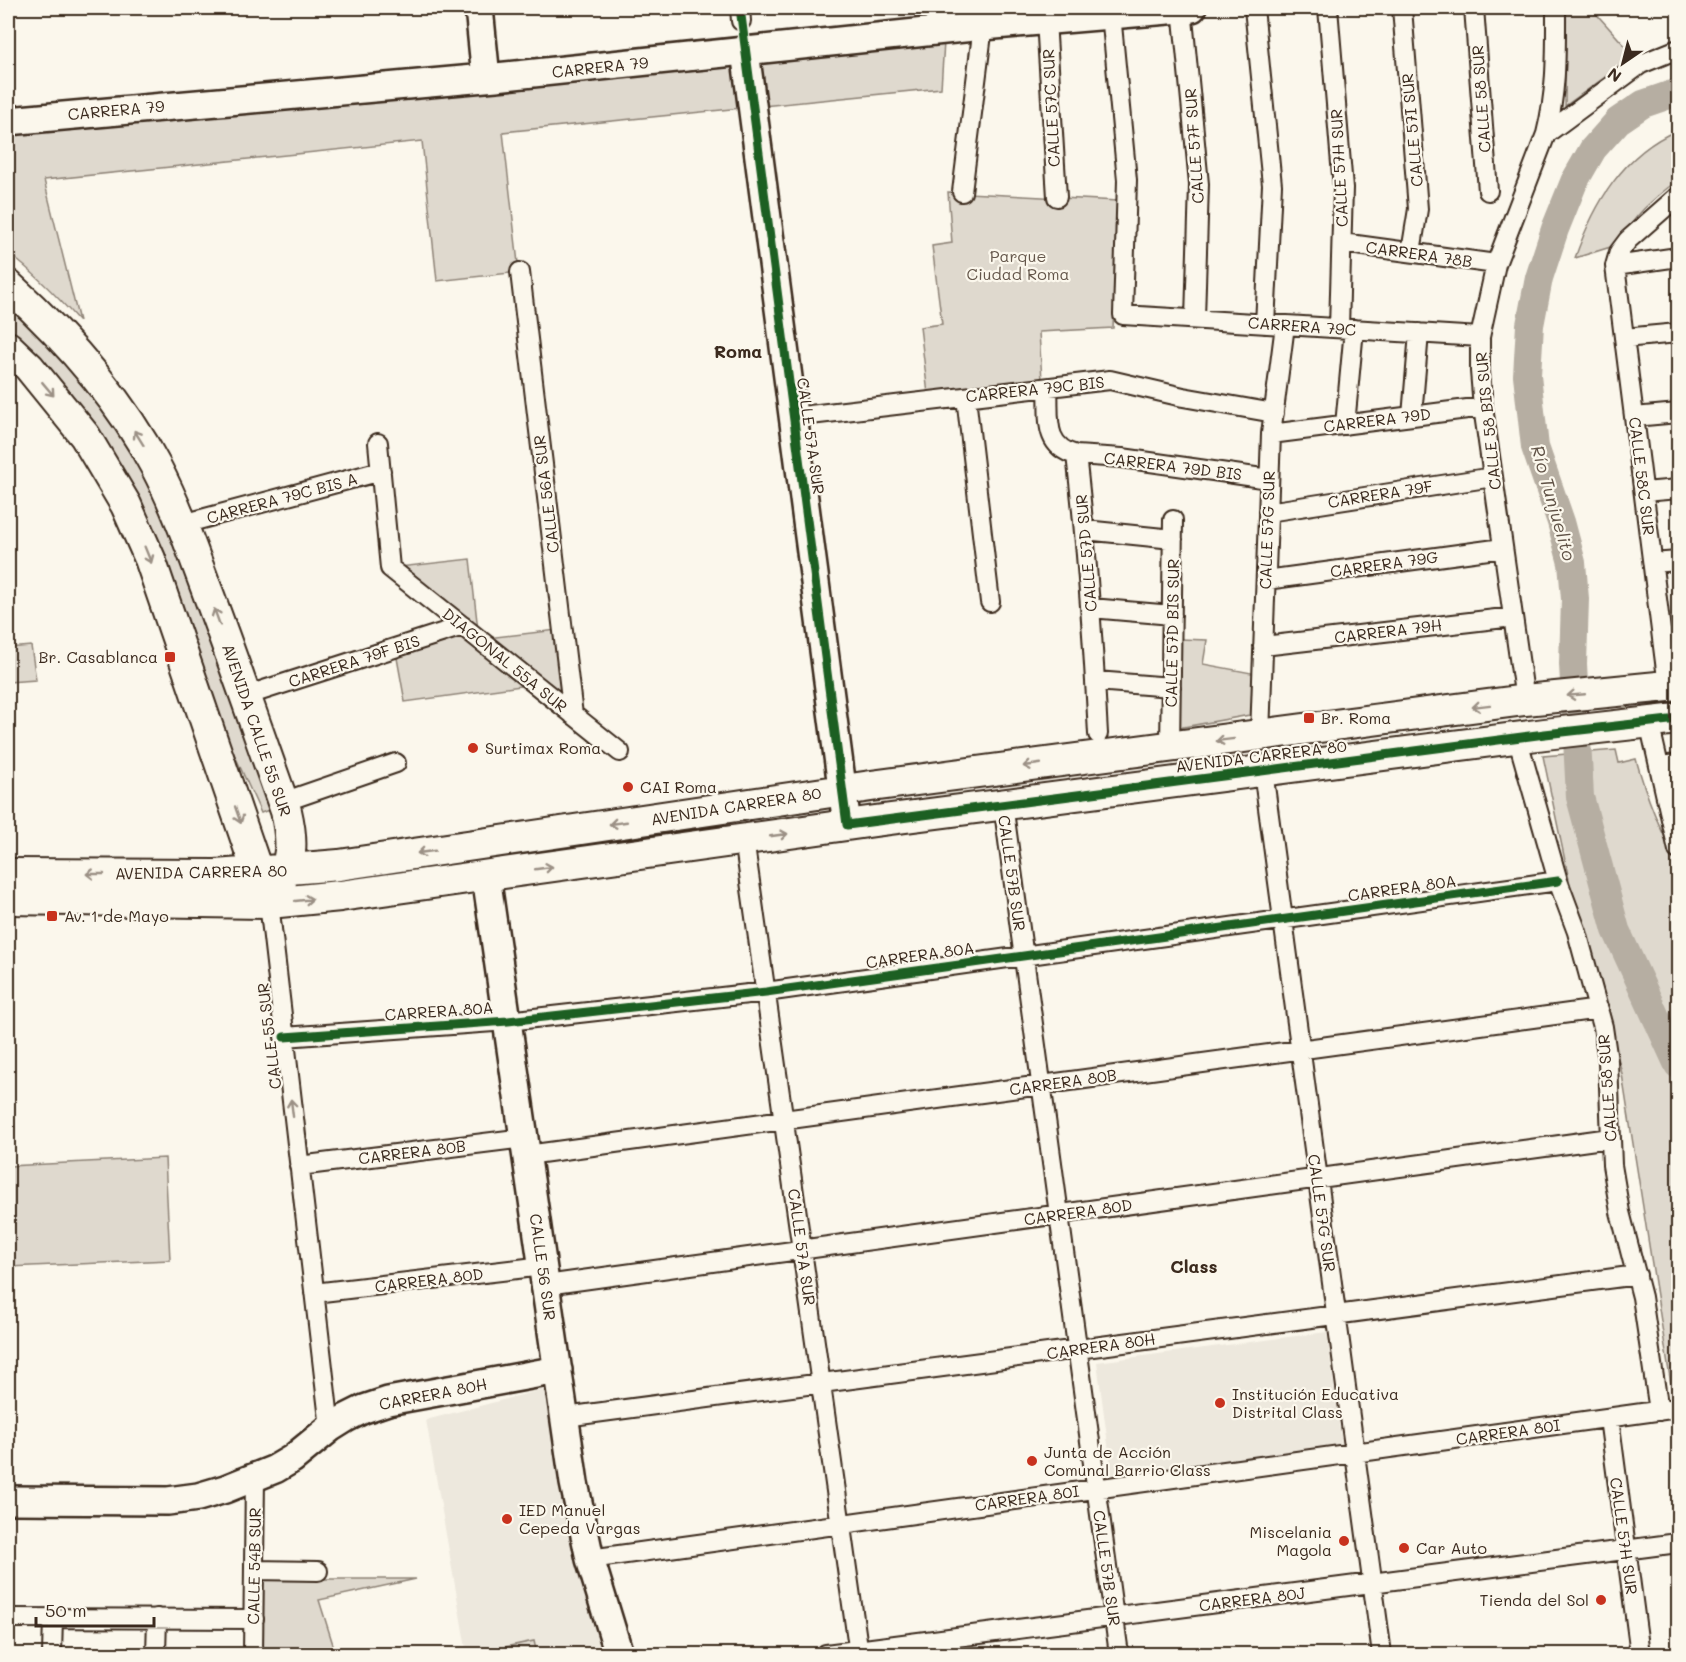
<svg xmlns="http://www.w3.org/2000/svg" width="1686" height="1662" font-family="Mali,sans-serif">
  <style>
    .built { fill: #ede8dd }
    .green { fill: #dfd9ce; stroke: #8d8276; stroke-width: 1.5 }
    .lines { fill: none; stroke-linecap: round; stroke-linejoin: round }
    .river { stroke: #b6aea2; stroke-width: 28 }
    .street-casing { stroke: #3b2a1e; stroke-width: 22 }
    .secondary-casing { stroke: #3b2a1e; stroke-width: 32 }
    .primary-casing { stroke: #3b2a1e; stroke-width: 34 }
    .street { stroke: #fbf7ec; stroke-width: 18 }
    .secondary { stroke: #fbf7ec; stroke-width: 27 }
    .primary { stroke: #fbf7ec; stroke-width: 30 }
    .cycleway-casing { stroke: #fbf7ec; stroke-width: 13 }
    .cycleway { stroke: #1b5e20; stroke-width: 9 }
    .oneway { stroke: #9b9085 }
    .poi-dot { fill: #c8321e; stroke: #fbf7ec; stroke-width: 2 }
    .labels { text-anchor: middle; stroke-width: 4.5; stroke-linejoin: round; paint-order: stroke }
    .street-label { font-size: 16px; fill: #3b2a1e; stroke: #fbf7ec }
    .park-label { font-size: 16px; fill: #64564a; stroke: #fbf7ec }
    .poi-label { font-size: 16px; fill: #3b2a1e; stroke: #fbf7ec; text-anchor: start }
    .neighbourhood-label { font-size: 18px; font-weight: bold; fill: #3b2a1e; stroke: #fbf7ec }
    .water-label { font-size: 18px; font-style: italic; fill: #605246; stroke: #fbf7ec }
  </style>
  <rect width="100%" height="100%" fill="#fbf7ec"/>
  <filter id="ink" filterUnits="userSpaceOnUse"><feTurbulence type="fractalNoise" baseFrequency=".0167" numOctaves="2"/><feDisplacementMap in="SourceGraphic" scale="12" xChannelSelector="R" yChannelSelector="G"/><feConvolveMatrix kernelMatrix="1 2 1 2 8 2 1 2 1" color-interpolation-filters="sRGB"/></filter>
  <g filter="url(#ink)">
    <path class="built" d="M1327,1332L1342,1445L1112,1475L1097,1362Z
      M548,1388L609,1654H467L426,1420Z"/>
    <path class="green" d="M1566,8H1591L1634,56L1565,106Z
      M944,42L941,88L503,132L519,272L437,281L422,141L44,180L79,321C57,296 35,273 8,253V135Z
      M1678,130V180C1650,201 1635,215 1617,245L1575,258C1594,204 1623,153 1678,130Z
      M948,192L1118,201L1113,328L1039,332L1042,380L928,394L920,327L942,324L932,246L952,243Z
      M8,302L47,341L120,427L170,523L271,809L261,813L211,703L156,551L8,334Z
      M470,559L479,639L557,630L566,703L542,683L405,702L395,647L462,627L390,568Z
      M1179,639L1207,640L1203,664L1257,674L1255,714L1178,728Z
      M31,646L36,680L8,682V648Z
      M1616,750L1619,763L1636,759C1646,796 1659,829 1678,862V1396L1673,1397L1622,1074L1605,1005L1580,932L1543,756Z
      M165,1158L170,1260L8,1267V1166Z
      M263,1579H416L319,1600L336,1654H263Z
      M534,1641L537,1654H487L486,1651Z"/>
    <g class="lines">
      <path class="river" d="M1678,92L1643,104L1618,121L1593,149L1574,182L1555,229L1539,278L1530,325L1527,375L1535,447L1561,522L1572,563L1575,599L1573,664L1580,797L1616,930L1678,1065"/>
      <defs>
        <path id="street" d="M740,8L741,21
          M1182,8L1199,184L1195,319
          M1254,8L1272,185L1265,324
          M1328,8L1343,188L1339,328
          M1402,8L1418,209L1411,252
          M1474,8L1488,191
          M1111,14L1127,180L1123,315L1480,337
          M1046,20L1057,197
          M1546,134L1641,64L1678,49
          M962,192L983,26
          M1342,243L1496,264
          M1615,266L1678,257
          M520,272L573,715
          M1624,338L1678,333
          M1048,388C1050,416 1042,446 1076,455C1087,548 1093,640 1098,734
          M966,397L990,602
          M1412,416L1419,333
          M793,417L1110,380L1183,397L1274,413
          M1634,417L1678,413
          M1345,425L1354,329
          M1271,434L1483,407
          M378,443L390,568L620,752
          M1076,455L1122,458L1269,479
          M1644,492L1678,489
          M1268,512L1493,477
          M183,524L381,471
          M1085,530L1173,539
          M1653,563L1678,561
          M1266,580L1503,548
          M1091,608L1172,615
          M1263,646L1513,617
          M1096,681L1171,687
          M1668,686L1615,266L1619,252L1628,240L1678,196
          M245,696L463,626
          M1525,700L1483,407L1480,371V337L1496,264L1546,134C1557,90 1556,53 1556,8
          M1649,722L1678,850
          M1260,735L1271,434L1285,325
          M1517,737L1558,881L1577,932L1603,1027L1608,1061L1612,1165L1620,1212L1642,1297L1659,1411
          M1170,747L1173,520
          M1659,766L1678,764
          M1263,771L1382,1654
          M283,802L396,763
          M1003,804L1119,1654
          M744,839L859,1654
          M269,903L330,1428
          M284,1037L508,1021L766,992L1558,881
          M527,1155L1599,1009
          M299,1166L524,1138
          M546,1285L1610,1138
          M314,1293L543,1266
          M565,1417L1637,1275
          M1609,1418L1640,1654
          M590,1559L1678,1408
          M254,1570L318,1571
          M8,1618L254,1619
          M52,1654L53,1618
          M156,1654L157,1618
          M253,1654L255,1478
          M826,1654L1678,1543"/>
        <path id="secondary" d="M479,8L486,78
          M745,51L847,825
          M8,121L496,77L983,26L1192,8
          M486,876L574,1483L590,1559L619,1654
          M8,1500L168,1501L198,1497L225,1489L275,1469L292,1459L330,1428L346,1418L364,1409L388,1401L558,1370"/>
        <path id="primary" d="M8,285C65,337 120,398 156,467C177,507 192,550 208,593C235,665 260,738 286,811C293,841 293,860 277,888
          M8,347L29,367L85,436L126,505L150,559L264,891
          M8,874L216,875L339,865L871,786L1525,700L1678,685
          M8,899L269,903L340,896L875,821L1545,734L1678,719"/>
      </defs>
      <use href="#street" class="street-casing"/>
      <use href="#secondary" class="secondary-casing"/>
      <use href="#primary" class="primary-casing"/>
      <use href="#street" class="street"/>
      <use href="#secondary" class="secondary"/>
      <use href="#primary" class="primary"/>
      <defs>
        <path id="cycleway" d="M740,8L847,825L1545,734L1678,719
          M284,1037L508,1021L766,992L1558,881"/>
      </defs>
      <use href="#cycleway" class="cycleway-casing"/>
      <use href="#cycleway" class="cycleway"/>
    </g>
    <defs><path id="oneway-shaft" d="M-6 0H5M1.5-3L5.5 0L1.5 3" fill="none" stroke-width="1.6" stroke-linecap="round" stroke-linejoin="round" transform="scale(1.5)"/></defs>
    <g class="oneway">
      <use href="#oneway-shaft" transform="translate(48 389) rotate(50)"/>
      <use href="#oneway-shaft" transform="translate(139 438) rotate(-122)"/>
      <use href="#oneway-shaft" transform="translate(148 555) rotate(68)"/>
      <use href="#oneway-shaft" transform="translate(217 617) rotate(-110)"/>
      <use href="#oneway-shaft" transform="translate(1576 695) rotate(175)"/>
      <use href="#oneway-shaft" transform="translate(1481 706) rotate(173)"/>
      <use href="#oneway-shaft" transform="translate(1225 740) rotate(173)"/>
      <use href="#oneway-shaft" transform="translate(1032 765) rotate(172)"/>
      <use href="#oneway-shaft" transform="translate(238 815) rotate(71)"/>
      <use href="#oneway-shaft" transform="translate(618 823) rotate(172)"/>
      <use href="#oneway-shaft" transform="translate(779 835) rotate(-8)"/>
      <use href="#oneway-shaft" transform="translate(426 852) rotate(172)"/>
      <use href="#oneway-shaft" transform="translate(544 868) rotate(-8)"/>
      <use href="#oneway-shaft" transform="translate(95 874) rotate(-180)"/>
      <use href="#oneway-shaft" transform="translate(304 900) rotate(-6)"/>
      <use href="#oneway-shaft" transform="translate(292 1108) rotate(-97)"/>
    </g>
  </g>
  <g class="poi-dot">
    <rect x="164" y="651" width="12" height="12" rx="3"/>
    <rect x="1303" y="712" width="12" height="12" rx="3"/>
    <circle cx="473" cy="748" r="6"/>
    <circle cx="628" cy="787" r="6"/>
    <rect x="46" y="910" width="12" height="12" rx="3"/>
    <circle cx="1220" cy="1403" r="6"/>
    <circle cx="1032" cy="1461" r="6"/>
    <circle cx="507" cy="1519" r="6"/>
    <circle cx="1344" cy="1541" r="6"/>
    <circle cx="1404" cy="1548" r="6"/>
    <circle cx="1601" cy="1600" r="6"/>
  </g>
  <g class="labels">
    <g class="street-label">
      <text transform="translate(600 67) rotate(-6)" y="6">CARRERA 79</text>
      <text transform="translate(1481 99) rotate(-94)" y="6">CALLE 58 SUR</text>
      <text transform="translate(1051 108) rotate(-93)" y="6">CALLE 57C SUR</text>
      <text transform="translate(116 110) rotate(-5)" y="6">CARRERA 79</text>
      <text transform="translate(1412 130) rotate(-95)" y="6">CALLE 57I SUR</text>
      <text transform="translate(1194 146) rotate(-94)" y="6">CALLE 57F SUR</text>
      <text transform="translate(1339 168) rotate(-93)" y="6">CALLE 57H SUR</text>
      <text transform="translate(1419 254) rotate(8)" y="6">CARRERA 78B</text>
      <text transform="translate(1302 326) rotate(4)" y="6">CARRERA 79C</text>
      <text transform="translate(1035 389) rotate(-6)" y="6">CARRERA 79C BIS</text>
      <text transform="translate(1377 420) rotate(-7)" y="6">CARRERA 79D</text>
      <text transform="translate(1488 421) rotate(-96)" y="6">CALLE 58 BIS SUR</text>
      <text transform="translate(811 436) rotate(82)" y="6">CALLE 57A SUR</text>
      <text transform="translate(1173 466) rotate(7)" y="6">CARRERA 79D BIS</text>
      <text transform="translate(1642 476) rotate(83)" y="6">CALLE 58C SUR</text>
      <text transform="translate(546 494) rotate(-97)" y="6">CALLE 56A SUR</text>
      <text transform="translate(1380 494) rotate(-9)" y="6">CARRERA 79F</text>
      <text transform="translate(282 498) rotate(-15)" y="6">CARRERA 79C BIS A</text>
      <text transform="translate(1267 530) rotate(-88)" y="6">CALLE 57G SUR</text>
      <text transform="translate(1086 553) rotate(-95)" y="6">CALLE 57D SUR</text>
      <text transform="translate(1384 564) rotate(-8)" y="6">CARRERA 79G</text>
      <text transform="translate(1388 631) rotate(-7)" y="6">CARRERA 79H</text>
      <text transform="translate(1172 633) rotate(-89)" y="6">CALLE 57D BIS SUR</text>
      <text transform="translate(505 660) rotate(39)" y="6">DIAGONAL 55A SUR</text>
      <text transform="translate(354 661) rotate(-18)" y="6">CARRERA 79F BIS</text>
      <text transform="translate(257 730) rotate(71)" y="6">AVENIDA CALLE 55 SUR</text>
      <text transform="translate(1261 756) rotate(-7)" y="6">AVENIDA CARRERA 80</text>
      <text transform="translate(736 806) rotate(-9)" y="6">AVENIDA CARRERA 80</text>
      <text transform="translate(201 872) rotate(-1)" y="6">AVENIDA CARRERA 80</text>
      <text transform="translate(1012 873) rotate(82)" y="6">CALLE 57B SUR</text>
      <text transform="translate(1402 888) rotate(-8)" y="6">CARRERA 80A</text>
      <text transform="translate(920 955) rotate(-8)" y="6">CARRERA 80A</text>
      <text transform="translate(439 1011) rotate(-4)" y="6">CARRERA 80A</text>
      <text transform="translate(269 1036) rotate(-97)" y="6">CALLE 55 SUR</text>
      <text transform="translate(1063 1082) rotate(-8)" y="6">CARRERA 80B</text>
      <text transform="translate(1607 1088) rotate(-94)" y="6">CALLE 58 SUR</text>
      <text transform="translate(412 1152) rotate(-7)" y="6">CARRERA 80B</text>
      <text transform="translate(1078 1212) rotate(-8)" y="6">CARRERA 80D</text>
      <text transform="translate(1322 1213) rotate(82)" y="6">CALLE 57G SUR</text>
      <text transform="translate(802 1247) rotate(82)" y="6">CALLE 57A SUR</text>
      <text transform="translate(543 1267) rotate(82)" y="6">CALLE 56 SUR</text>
      <text transform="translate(429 1280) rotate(-7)" y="6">CARRERA 80D</text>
      <text transform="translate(1101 1346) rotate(-8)" y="6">CARRERA 80H</text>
      <text transform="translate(433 1394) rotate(-11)" y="6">CARRERA 80H</text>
      <text transform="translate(1508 1432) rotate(-8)" y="6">CARRERA 80I</text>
      <text transform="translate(1027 1498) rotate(-8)" y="6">CARRERA 80I</text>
      <text transform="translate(1624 1536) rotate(82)" y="6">CALLE 57H SUR</text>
      <text transform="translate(254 1566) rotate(-89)" y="6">CALLE 54B SUR</text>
      <text transform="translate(1107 1568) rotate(82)" y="6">CALLE 57B SUR</text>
      <text transform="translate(1252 1599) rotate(-7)" y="6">CARRERA 80J</text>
    </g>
    <g class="park-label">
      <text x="1018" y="262">Parque<tspan x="1018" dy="18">Ciudad Roma</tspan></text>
    </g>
    <g class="poi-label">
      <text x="158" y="663" text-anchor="end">Br. Casablanca</text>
      <text x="1321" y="724">Br. Roma</text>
      <text x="485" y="754">Surtimax Roma</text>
      <text x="640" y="793">CAI Roma</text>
      <text x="64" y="922">Av. 1 de Mayo</text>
      <text x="1232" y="1400">Institución Educativa<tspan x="1232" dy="18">Distrital Class</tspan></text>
      <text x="1044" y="1458">Junta de Acción<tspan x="1044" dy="18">Comunal Barrio Class</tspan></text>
      <text x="519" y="1516">IED Manuel<tspan x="519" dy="18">Cepeda Vargas</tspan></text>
      <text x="1332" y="1538" text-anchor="end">Miscelania<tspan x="1332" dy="18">Magola</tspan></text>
      <text x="1416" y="1554">Car Auto</text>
      <text x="1589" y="1606" text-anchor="end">Tienda del Sol</text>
    </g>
    <g class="neighbourhood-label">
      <text x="738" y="358">Roma</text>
      <text x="1194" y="1273">Class</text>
    </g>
    <g class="water-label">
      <text transform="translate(1553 503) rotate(74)" y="6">Río Tunjuelito</text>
    </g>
  </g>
  <rect width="1686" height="1662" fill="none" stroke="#fbf7ec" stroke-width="30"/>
  <rect x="15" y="15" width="1656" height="1632" fill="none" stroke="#3b2a1e" stroke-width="2" filter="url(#ink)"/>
  <g transform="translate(1623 63) rotate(215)" stroke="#fbf7ec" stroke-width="4.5" paint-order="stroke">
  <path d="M0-4.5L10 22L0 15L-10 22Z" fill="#3b2a1e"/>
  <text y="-9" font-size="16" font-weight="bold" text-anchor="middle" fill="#3b2a1e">N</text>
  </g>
  <path d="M36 1617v9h118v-9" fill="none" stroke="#3b2a1e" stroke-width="3"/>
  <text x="45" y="1617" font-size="18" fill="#3b2a1e" stroke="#fbf7ec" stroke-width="4.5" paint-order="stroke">50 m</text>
</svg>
